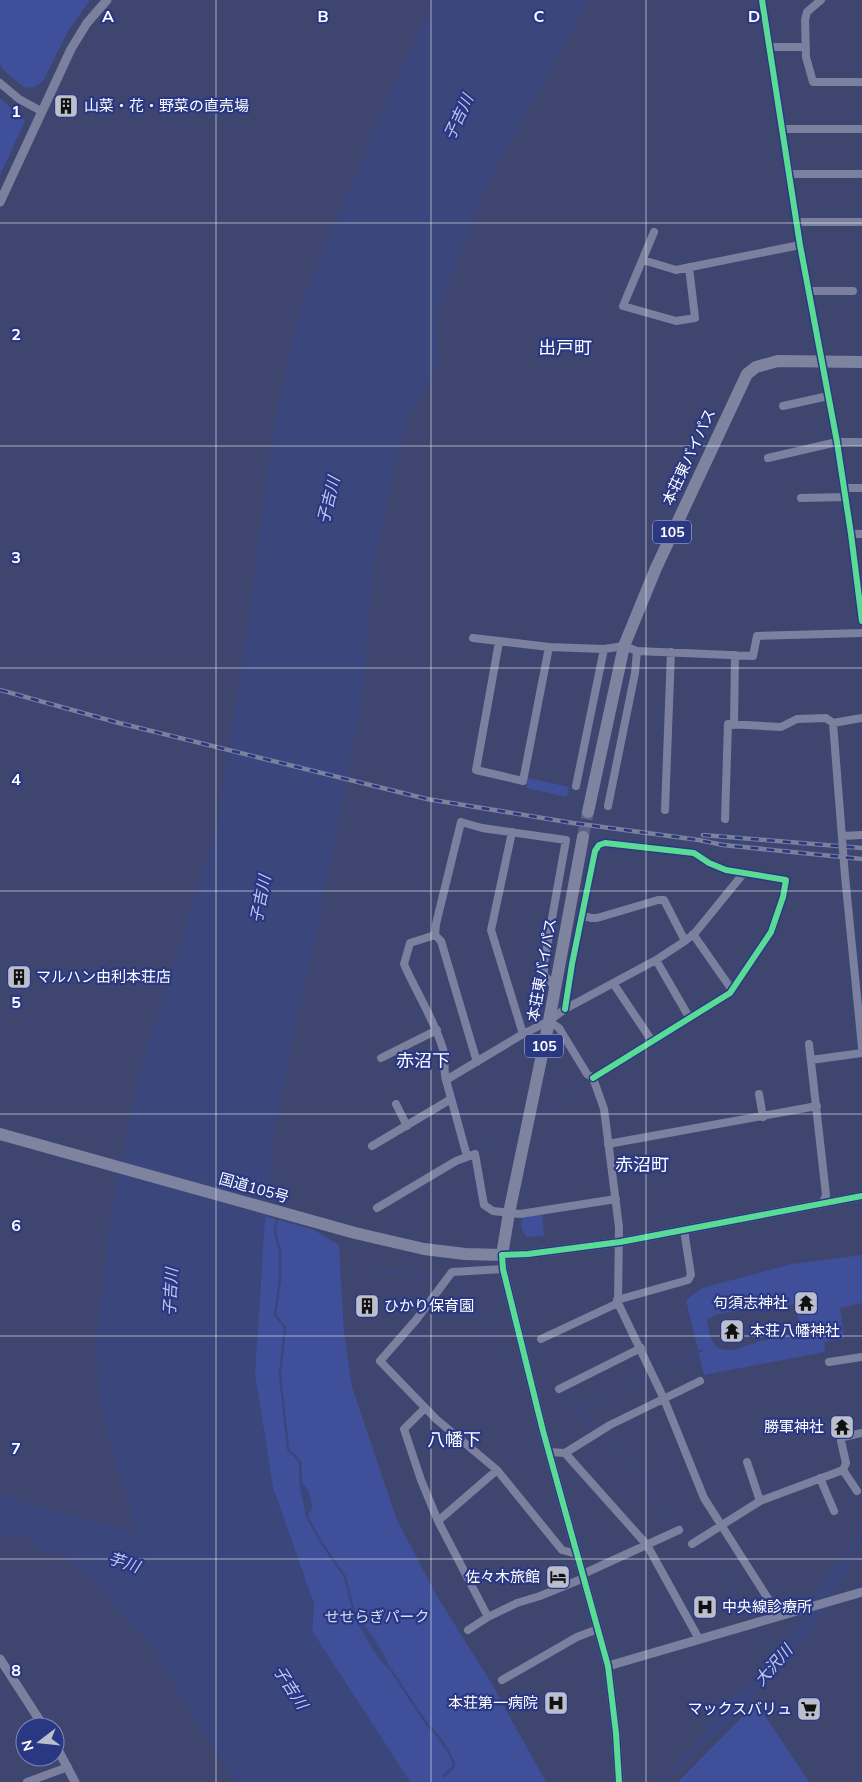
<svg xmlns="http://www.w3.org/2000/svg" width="862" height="1782" font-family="Mulish,'Noto Sans JP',sans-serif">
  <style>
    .green { fill: #3f4f9a; fill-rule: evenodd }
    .water { fill: #3b467d }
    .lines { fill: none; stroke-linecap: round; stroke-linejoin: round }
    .stream { stroke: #3b467d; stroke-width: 2.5 }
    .river { stroke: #3b467d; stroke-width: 15 }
    .trunk-tunnel { stroke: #5b6285; stroke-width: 12; stroke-dasharray: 12 6; stroke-linecap: butt }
    .minor { stroke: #7a809e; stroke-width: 8 }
    .tertiary { stroke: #7a809e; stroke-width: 9 }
    .trunk { stroke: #7e84a0; stroke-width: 12 }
    .rail-casing { stroke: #7a809d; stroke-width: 4.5 }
    .rail { stroke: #2a3884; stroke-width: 2.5; stroke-dasharray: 8; stroke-linecap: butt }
    .cycleway-casing { stroke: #2a3884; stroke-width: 9 }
    .cycleway { stroke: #5adb95; stroke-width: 6 }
    .grid { fill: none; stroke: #fff; stroke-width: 1; stroke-opacity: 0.55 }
    .labels { text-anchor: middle; stroke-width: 4.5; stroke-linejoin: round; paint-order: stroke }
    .shield { fill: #2a3884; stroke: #bfc3da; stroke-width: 1 }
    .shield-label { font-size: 14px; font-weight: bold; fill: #fff }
    .poi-label { font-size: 15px; fill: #fff; stroke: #2a3884; text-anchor: start }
    .street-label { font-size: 15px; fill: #fff; stroke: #2a3884 }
    .park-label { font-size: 15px; fill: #d7ddf6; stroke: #2a3884 }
    .water-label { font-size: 16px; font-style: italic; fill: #c0c8ee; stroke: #2a3884 }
    .quarter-label { font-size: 18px; fill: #fff; stroke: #2a3884 }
    .grid-label { font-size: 16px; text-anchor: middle; font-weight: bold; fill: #fff; stroke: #2a3884; stroke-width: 4.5; stroke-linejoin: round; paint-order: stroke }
  </style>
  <rect width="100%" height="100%" fill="#3e4670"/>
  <path class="green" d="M0,0H90L68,31L43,81L35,87L25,88L3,70L0,63Z
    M0,98L25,121L0,175Z
    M528,778L569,787L567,797L526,788Z
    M542,1213L544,1236L527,1237C521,1232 520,1224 523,1217Z
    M265,1216L314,1230L339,1245L344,1332L352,1387L397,1520L437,1596L490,1681L546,1782H410L312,1631L314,1604L273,1488L255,1374Z
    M862,1255V1303L840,1308L844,1339L824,1342L825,1352L704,1375L686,1300L702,1288L792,1264ZM794,1304L801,1329L799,1334C786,1337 770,1338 757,1342C742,1347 731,1354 716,1347L710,1336L707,1320L715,1315L753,1307L762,1310Z
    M751,1708L761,1710L809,1782H678Z"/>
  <path class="water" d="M433,0H589L486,186L435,318L439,364L406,422L373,565L363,693L319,920L275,1124L260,1267L255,1374L273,1488L314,1604L312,1631L410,1782H234L162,1666L157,1651L96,1585L61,1554L56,1552C43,1558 40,1545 30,1538C21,1533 11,1541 2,1535V1532H0V1493C41,1512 88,1517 131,1532L135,1533L137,1530L110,1442L100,1400L96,1343L111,1218L138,1079L218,821L247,630L276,414L305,293L386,103Z
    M300,1481C310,1489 311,1497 312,1509L307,1516Z
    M862,1529V1538L843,1570L836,1584L827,1587Z
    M813,1621L777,1665L738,1706L735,1702L797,1635L803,1623Z
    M362,1623C371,1631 387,1658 391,1671C377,1659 368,1642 359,1625Z
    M724,1711L728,1718L665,1782H660Z"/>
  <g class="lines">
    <path class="stream" d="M512,1044L528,1037
      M452,1079L451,1080L461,1110
      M544,1110L570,1094
      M464,1117L466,1123
      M477,1148L491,1140
      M472,1161L479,1204
      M269,1175L276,1176L280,1184L278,1207
      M277,1215L275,1232L280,1252V1279L275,1315L285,1327L280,1375L288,1448L289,1451L296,1457L300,1463L301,1486L307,1516L321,1542L345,1577L355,1617L361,1626
      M364,1268L440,1278
      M455,1279L466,1302L511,1355
      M659,1372L702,1350
      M552,1392L576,1410L660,1500L677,1524L693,1539
      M577,1410L647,1376
      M699,1546L747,1612
      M760,1631L780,1655
      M391,1670L428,1726C435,1730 454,1757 454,1766L444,1776"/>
    <path class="river" d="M797,1638L805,1628L840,1569
      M712,1730L750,1691"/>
    <path class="trunk-tunnel" d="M583,837L588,812"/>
    <path class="minor" d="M762,0L800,245L837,442L851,534L862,621
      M821,0L807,12L805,20L806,57L813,82H862
      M769,47H805
      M0,83L19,99L41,111
      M782,129H862
      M789,174H862
      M797,222H862
      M654,232L623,306L676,321L695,318L689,267
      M643,260L676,270L800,245
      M808,291H853
      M783,406L828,396
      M768,458L837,442H862
      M844,488H862
      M801,498L846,497
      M851,534H862
      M473,638L549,647L604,649L624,646L637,651L753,656L757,636L862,633
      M499,642L476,770L523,781L549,647
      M833,723L845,876L862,1047
      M734,725L735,655
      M576,786L604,649
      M608,806L635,673L637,651
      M665,810L671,652
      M725,819L728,724L781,727L797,719L826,718L833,723L862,718
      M512,832L491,930L523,1034
      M842,836L862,835
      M582,915L591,918H597L658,900H664L685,941
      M693,934L732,990
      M435,935L410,943L404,964C416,992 434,1019 443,1049C446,1059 443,1070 446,1080L467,1156
      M656,960L689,1017
      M613,983L652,1041
      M565,1009L572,964L595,851L599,845L605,843L694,853L709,863L726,870L786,880L783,897L771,932L730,993L593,1078
      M549,1021L559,1028L587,1074L593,1078L604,1109L619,1227L618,1303L664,1399L704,1498L779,1616
      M809,1044L826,1195L823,1203
      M381,1058L437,1030
      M811,1060L862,1053
      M477,1062L441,941L435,935L436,924L461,822L482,828L566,840L544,963V975L555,987
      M446,1080L523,1034L549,1021L565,1009L656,960L685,941L695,933L743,874
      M759,1094L763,1117
      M396,1104L407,1126
      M608,1144L817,1106
      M372,1146L451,1099
      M377,1208L456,1161L475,1154L484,1205L493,1211L520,1214L616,1199
      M503,1269L452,1272L416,1320L380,1361L436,1419L497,1470L562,1550L577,1554
      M617,1300L688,1280L691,1275L684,1230
      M541,1339L618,1303
      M829,1362L862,1357
      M559,1389L641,1348
      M425,1408L404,1429L421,1480L438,1521L488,1617
      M549,1452L565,1453L610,1425L700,1381
      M565,1453L647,1545L699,1639
      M747,1462L760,1501
      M843,1470L857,1491
      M820,1478L834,1511
      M438,1521L497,1470
      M692,1544L760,1501L843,1470L846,1463L841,1441L843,1437L862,1433
      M583,1574L679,1530
      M468,1630L488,1617L517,1603L540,1596L584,1578
      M502,1680L577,1637L598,1629
      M27,1782L68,1767"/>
    <path class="tertiary" d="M0,202L71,49L87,23L107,0
      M0,1659L44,1727
      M608,1666L862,1592
      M55,1744L75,1782
      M619,1782L616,1733L608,1666L543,1431L503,1269L502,1255L528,1254L620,1242L862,1196"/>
    <path class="trunk" d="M588,812L624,646L656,568L747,374L756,367L778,361L862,362
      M0,1134L355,1233L424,1249L465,1254L502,1255L509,1213L549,1021L583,837"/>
    <defs>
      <path id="rail" d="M0,690L119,723L427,799L573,823L699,840L723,845L862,859
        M703,835L862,848"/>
    </defs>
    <use href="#rail" class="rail-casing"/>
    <use href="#rail" class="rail"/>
    <defs>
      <path id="cycleway" d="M762,0L800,245L837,442L851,534L862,621
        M565,1009L572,964L595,851L599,845L605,843L694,853L709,863L726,870L786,880L783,897L771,932L730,993L593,1078
        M619,1782L616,1733L608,1666L543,1431L503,1269L502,1255L528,1254L620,1242L862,1196"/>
    </defs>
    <use href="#cycleway" class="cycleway-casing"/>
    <use href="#cycleway" class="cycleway"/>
  </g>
  <path class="grid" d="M216,0V1782M431,0V1782M646,0V1782M0,223H862M0,446H862M0,668H862M0,891H862M0,1114H862M0,1336H862M0,1559H862"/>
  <defs>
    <symbol id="building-square" viewBox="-11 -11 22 22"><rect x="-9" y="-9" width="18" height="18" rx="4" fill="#bbbecd" stroke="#2a3884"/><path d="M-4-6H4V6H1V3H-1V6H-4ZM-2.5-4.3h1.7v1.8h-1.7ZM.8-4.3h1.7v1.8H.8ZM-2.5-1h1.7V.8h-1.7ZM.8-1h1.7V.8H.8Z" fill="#111"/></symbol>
    <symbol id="temple-square" viewBox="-11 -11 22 22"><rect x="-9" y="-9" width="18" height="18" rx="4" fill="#bbbecd" stroke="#2a3884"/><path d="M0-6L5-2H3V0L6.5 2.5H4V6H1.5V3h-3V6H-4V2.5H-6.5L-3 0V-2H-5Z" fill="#111"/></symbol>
    <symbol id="hotel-square" viewBox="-11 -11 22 22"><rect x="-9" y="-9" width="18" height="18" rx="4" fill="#bbbecd" stroke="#2a3884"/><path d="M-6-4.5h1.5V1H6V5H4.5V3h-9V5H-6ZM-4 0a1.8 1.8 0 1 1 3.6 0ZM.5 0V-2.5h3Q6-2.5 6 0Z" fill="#111"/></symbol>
    <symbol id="hospital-square" viewBox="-11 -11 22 22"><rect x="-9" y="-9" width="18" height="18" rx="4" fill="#bbbecd" stroke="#2a3884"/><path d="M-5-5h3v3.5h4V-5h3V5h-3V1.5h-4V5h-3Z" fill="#111"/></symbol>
    <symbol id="supermarket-square" viewBox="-11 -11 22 22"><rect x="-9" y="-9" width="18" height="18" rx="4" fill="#bbbecd" stroke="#2a3884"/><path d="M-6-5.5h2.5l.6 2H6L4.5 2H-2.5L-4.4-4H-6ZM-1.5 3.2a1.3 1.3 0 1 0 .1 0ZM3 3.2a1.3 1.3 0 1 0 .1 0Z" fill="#111"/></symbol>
  </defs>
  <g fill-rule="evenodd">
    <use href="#building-square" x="52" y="92" width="28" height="28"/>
    <use href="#building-square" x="5" y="963" width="28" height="28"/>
    <use href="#temple-square" x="792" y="1289" width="28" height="28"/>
    <use href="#building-square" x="353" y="1292" width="28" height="28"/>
    <use href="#temple-square" x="718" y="1317" width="28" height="28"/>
    <use href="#temple-square" x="828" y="1413" width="28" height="28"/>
    <use href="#hotel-square" x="544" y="1563" width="28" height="28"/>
    <use href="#hospital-square" x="691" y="1593" width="28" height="28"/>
    <use href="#hospital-square" x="542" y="1689" width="28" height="28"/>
    <use href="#supermarket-square" x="795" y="1695" width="28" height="28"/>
  </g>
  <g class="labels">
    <g class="shield">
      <rect x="653" y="520.5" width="38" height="23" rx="4"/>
      <rect x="525" y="1034.5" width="38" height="23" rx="4"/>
    </g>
    <g class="shield-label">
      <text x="672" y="537">105</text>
      <text x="544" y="1051">105</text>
    </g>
    <g class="poi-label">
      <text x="84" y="111">山菜・花・野菜の直売場</text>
      <text x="36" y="982">マルハン由利本荘店</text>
      <text x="788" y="1308" text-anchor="end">句須志神社</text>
      <text x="384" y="1311">ひかり保育園</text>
      <text x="750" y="1336">本荘八幡神社</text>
      <text x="824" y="1432" text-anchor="end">勝軍神社</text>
      <text x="540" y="1582" text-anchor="end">佐々木旅館</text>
      <text x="722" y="1612">中央線診療所</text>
      <text x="538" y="1708" text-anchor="end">本荘第一病院</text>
      <text x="792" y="1714" text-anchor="end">マックスバリュ</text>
    </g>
    <g class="street-label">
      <text transform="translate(689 457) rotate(-65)" y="5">本荘東バイパス</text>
      <text transform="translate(542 970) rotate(-80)" y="5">本荘東バイパス</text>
      <text transform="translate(254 1188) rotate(16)" y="5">国道105号</text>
    </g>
    <g class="park-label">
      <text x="377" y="1622">せせらぎパーク</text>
    </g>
    <g class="water-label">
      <text transform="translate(458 117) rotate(-65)" y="6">子吉川</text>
      <text transform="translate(328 500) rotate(-76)" y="6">子吉川</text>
      <text transform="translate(260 899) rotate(-79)" y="6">子吉川</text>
      <text transform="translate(170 1292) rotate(-87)" y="6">子吉川</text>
      <text transform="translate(124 1562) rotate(18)" y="6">芋川</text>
      <text transform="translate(773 1665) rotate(-49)" y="6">大沢川</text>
      <text transform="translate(291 1687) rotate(57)" y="6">子吉川</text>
    </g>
    <g class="quarter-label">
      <text x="565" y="354">出戸町</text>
      <text x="423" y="1067">赤沼下</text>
      <text x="642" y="1171">赤沼町</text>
      <text x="454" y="1446">八幡下</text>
    </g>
  </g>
  <g class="grid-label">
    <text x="108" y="22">A</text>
    <text x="323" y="22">B</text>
    <text x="539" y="22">C</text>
    <text x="754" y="22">D</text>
    <text x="16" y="117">1</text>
    <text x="16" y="340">2</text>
    <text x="16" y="563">3</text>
    <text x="16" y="785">4</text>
    <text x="16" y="1008">5</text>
    <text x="16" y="1231">6</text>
    <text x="16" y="1454">7</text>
    <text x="16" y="1676">8</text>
  </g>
  <g transform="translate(40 1742) rotate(254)"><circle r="24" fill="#2a3884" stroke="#7f88b5"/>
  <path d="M0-4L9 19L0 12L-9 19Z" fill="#bbbecd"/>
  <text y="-8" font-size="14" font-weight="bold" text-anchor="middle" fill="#ffffff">N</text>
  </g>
</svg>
